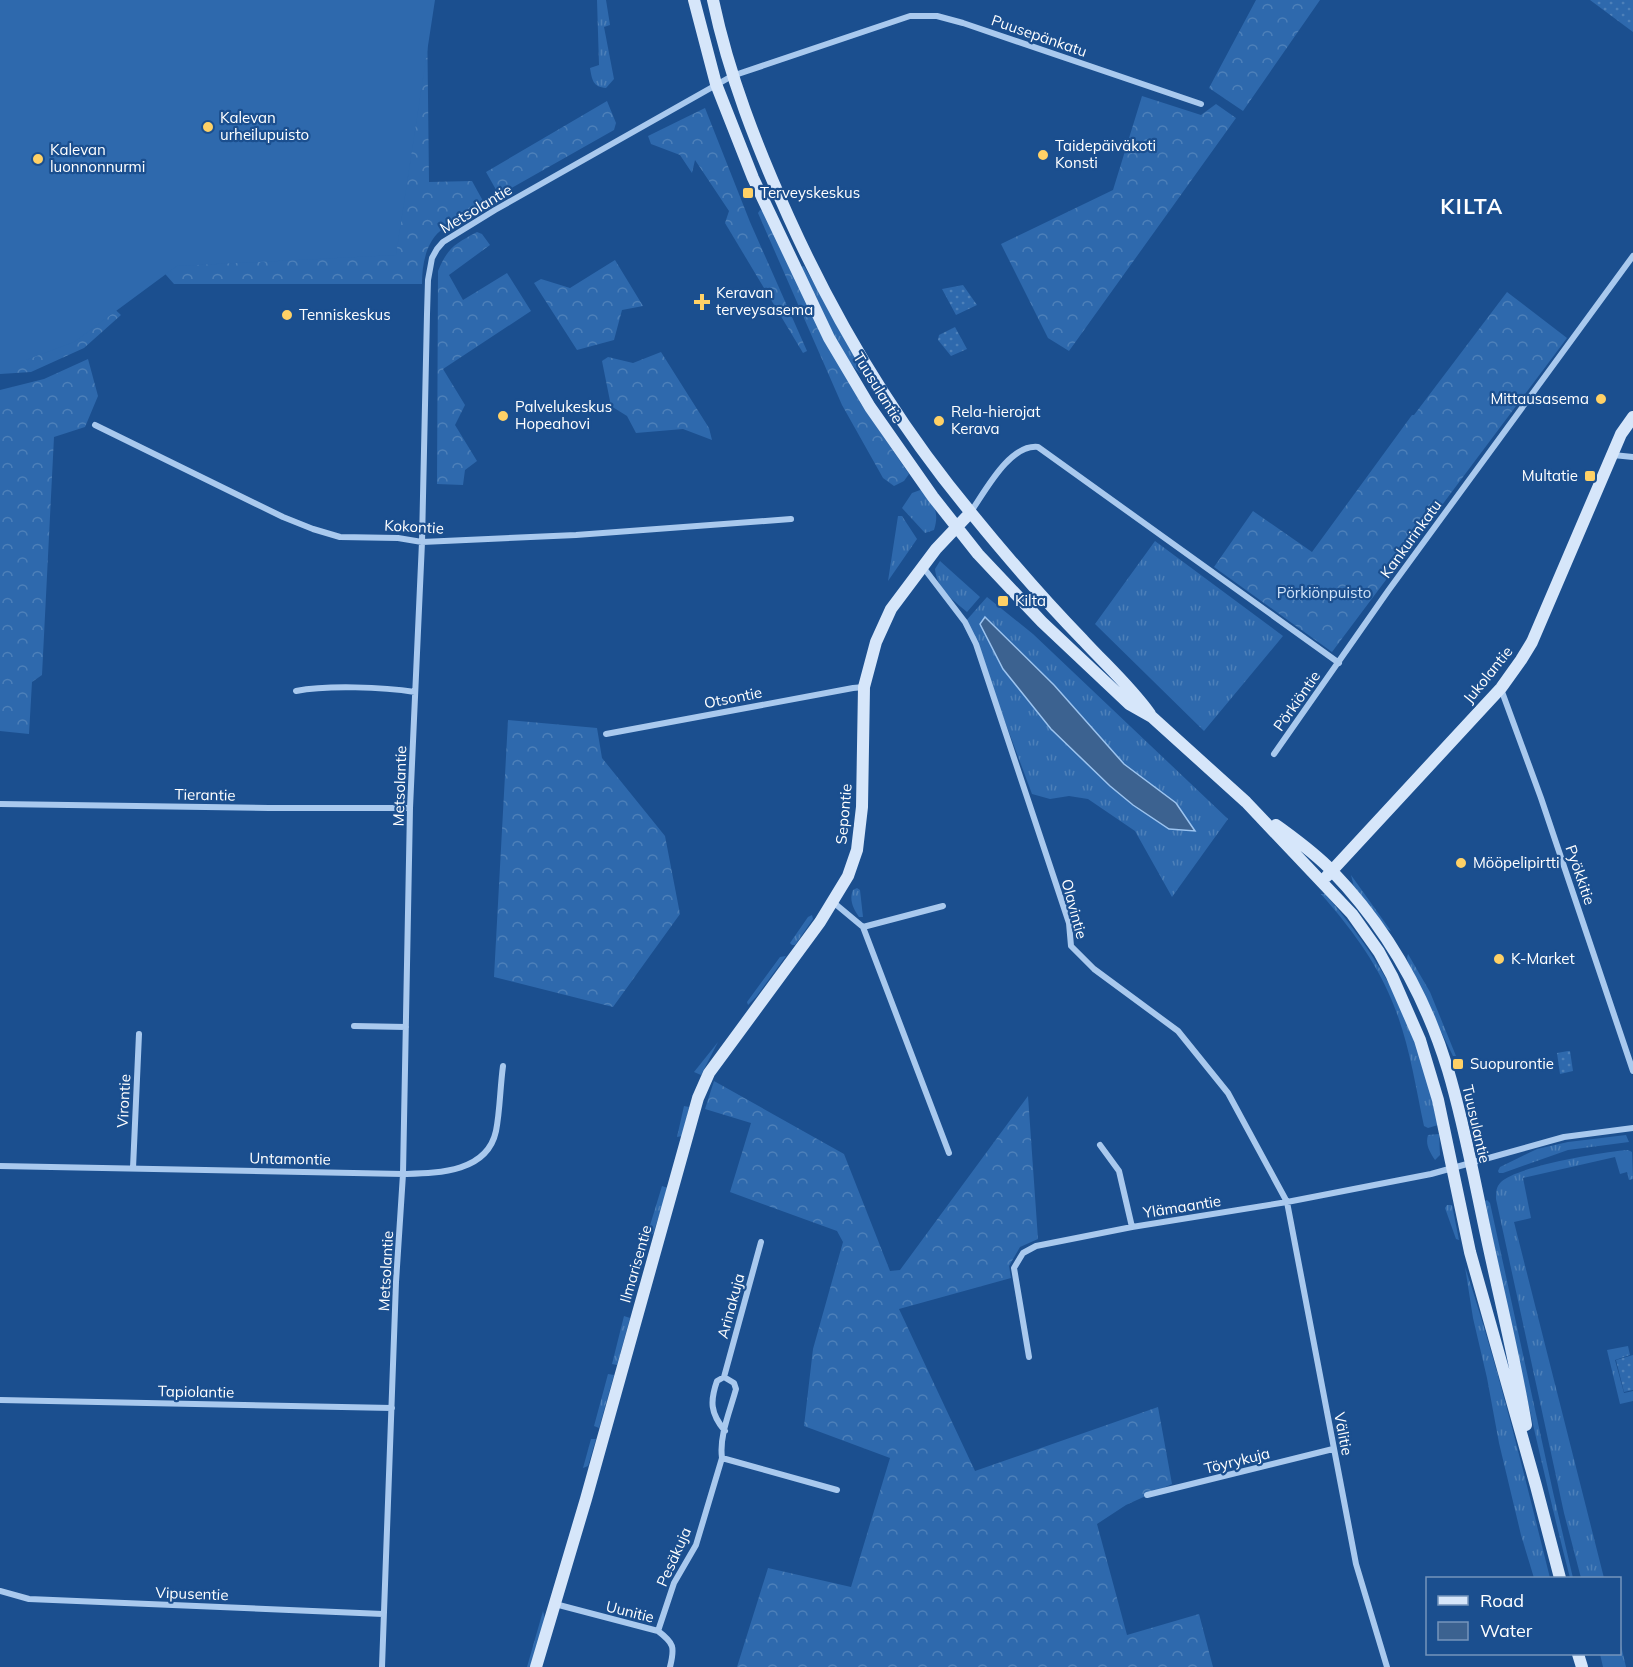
<svg xmlns="http://www.w3.org/2000/svg" width="1633" height="1667" font-family="Mulish,sans-serif">
  <style>
    .grass { fill: url(#grass-tufts); fill-rule: evenodd }
    .forest { fill: url(#forest-crowns) }
    .park { fill: url(#park-dots) }
    .pitch { fill: #2e69ad }
    .water { fill: #3c6290; stroke: #9cc4f0; stroke-width: 1.5 }
    .lines { fill: none; stroke-linecap: round; stroke-linejoin: round }
    .street { stroke: #a9c9ee; stroke-width: 6 }
    .secondary { stroke: #d6e6fa; stroke-width: 12 }
    .poi-dot { fill: #ffd166; stroke: #1b4f8f; stroke-width: 2 }
    .labels { text-anchor: middle; stroke-width: 4.5; stroke-linejoin: round; paint-order: stroke }
    .street-label { font-size: 15px; fill: #fff; stroke: #1b4f8f }
    .poi-label { font-size: 15px; fill: #fff; stroke: #1b4f8f; text-anchor: start }
    .park-label { font-size: 15px; fill: #cfe3fa; stroke: #1b4f8f }
    .district-label { font-size: 21px; font-weight: bold; letter-spacing: 1.5px; fill: #fff; stroke: #1b4f8f }
  </style>
  <defs>
    <pattern id="grass-tufts" width="24" height="20" patternUnits="userSpaceOnUse" patternTransform="scale(1.5)"><rect width="24" height="20" fill="#2e69ad"/><path d="M3 7l-1-3M5 7V3M7 7l1-3M15 17l-1-3M17 17v-4M19 17l1-3" fill="none" stroke="#4d80b9"/></pattern>
    <pattern id="forest-crowns" width="20" height="18" patternUnits="userSpaceOnUse" patternTransform="scale(1.5)"><rect width="20" height="18" fill="#2e69ad"/><path d="M2 6a3 3 0 1 1 6 0M12 15a3 3 0 1 1 6 0" fill="none" stroke="#4d80b9"/></pattern>
    <pattern id="park-dots" width="8" height="8" patternUnits="userSpaceOnUse" patternTransform="scale(1.5)"><rect width="8" height="8" fill="#2e69ad"/><path d="M2 2h.1M6 6h.1" fill="none" stroke="#4d80b9" stroke-width="1.8" stroke-linecap="round"/></pattern>
  </defs>
  <rect width="100%" height="100%" fill="#1b4f8f"/>
  <path class="grass" d="M597,0H606L610,25L604,27L614,79L606,88C593,87 592,80 590,68L599,65Z
    M804,266L864,370L860,373C839,356 811,294 798,268Z
    M923,489C933,505 940,511 934,530L925,533L902,508L912,493Z
    M898,516H902L917,539L888,581Z
    M1155,541L1283,636L1204,731L1095,624Z
    M940,561L980,597L967,612C952,599 937,589 935,569Z
    M987,597L1033,634L1228,819L1172,897L1135,831L1088,799L1069,796L1050,799L1032,794L976,644L965,622ZM986,617L1054,685L1124,764L1176,803L1194,830L1169,829L1133,805L1110,786L1086,762Z
    M1351,875L1391,931L1387,929L1354,887Z
    M857,888L860,890L863,917H859C853,908 849,900 853,890Z
    M1321,894H1325C1361,935 1394,984 1413,1036C1424,1065 1431,1095 1438,1125L1428,1128L1424,1126C1415,1084 1409,1041 1392,1001C1376,961 1349,926 1321,894Z
    M812,915L813,919L795,945H792L790,943L808,917Z
    M1408,954L1430,992L1456,1056H1453L1409,966L1407,958Z
    M786,956L756,997L748,1005L747,1002L780,957Z
    M718,1042L701,1075L694,1072Z
    M1465,1088L1475,1116L1470,1119L1468,1118L1464,1097Z
    M684,1106L689,1107L682,1136L677,1137Z
    M1439,1134L1440,1155L1435,1160C1430,1152 1425,1145 1428,1135Z
    M1626,1135L1629,1142L1568,1150L1503,1173H1499L1498,1171L1500,1167L1537,1149L1568,1142Z
    M1628,1150L1632,1152L1633,1179L1629,1180L1627,1172L1620,1174L1615,1157L1523,1178L1531,1218L1514,1222L1604,1578H1581L1564,1513L1496,1199C1496,1192 1496,1187 1501,1182C1517,1166 1603,1152 1628,1150Z
    M662,1186L668,1188L653,1234L648,1232Z
    M1487,1200L1490,1203L1553,1492L1573,1578H1570C1538,1453 1511,1327 1485,1201Z
    M1447,1205H1452L1459,1240L1456,1239L1445,1208Z
    M1465,1267C1499,1369 1524,1474 1550,1578H1534L1521,1535L1499,1443L1487,1378L1473,1318Z
    M624,1316L630,1318L617,1365L612,1364Z
    M1628,1346L1630,1355L1615,1360L1624,1393L1633,1391V1401L1620,1404L1607,1350Z
    M608,1374L614,1375L599,1428L594,1426Z
    M591,1439H596L588,1466L583,1468Z
    M543,1611L545,1619L532,1667H527Z
    M1620,1641L1626,1667H1603L1600,1654H1620Z"/>
  <path class="forest" d="M1256,0H1320L1243,111L1209,88Z
    M427,11L429,182L472,181L483,201C473,215 457,219 444,228C426,240 422,264 422,284H174L159,267Z
    M1142,96L1201,115L1216,104L1236,118L1069,351L1048,338L1001,244L1113,190Z
    M607,101L616,123L614,130L499,195L486,172Z
    M705,108L750,222L807,351L803,353L725,223L729,211L695,160L692,173L680,155L651,144L648,136Z
    M760,210L763,211L861,404L909,474L904,481L894,486L883,478L842,405L758,213Z
    M477,232L482,234L490,245L449,275L463,300L507,273L531,311L443,369L465,405L455,425L477,461L465,470L463,485L437,484L438,271C448,247 455,244 477,232Z
    M615,260L643,306L622,310L614,340L577,350L534,283L541,279L570,288Z
    M1507,292L1567,338L1332,652L1214,567L1253,511L1312,552L1412,415H1414Z
    M97,293L121,315L84,348L31,372L0,374V326Z
    M661,352L709,428L712,440L683,429L636,433L627,416L611,406L602,361L608,357L633,363Z
    M88,359L98,396L85,427L54,437L42,675L32,682L29,734L0,731V390L44,379Z
    M508,720L597,728L602,758L665,836L680,914L613,1007L494,977Z
    M714,1081L844,1154L890,1271L900,1270L1028,1096L1038,1239L1020,1247L1009,1266L1011,1278L899,1309L975,1471L1158,1407L1172,1484L1126,1505L1097,1524L1127,1635L1199,1614L1213,1667H737L768,1568L851,1587L890,1458L804,1426L813,1349L843,1242L837,1231L730,1192L751,1123L705,1109Z"/>
  <path class="park" d="M1590,0H1633V32Z
    M963,285L977,305L956,315L942,289Z
    M955,327L967,349L951,356L938,340L939,335Z
    M1568,1051H1570L1573,1071L1560,1074L1557,1053Z
    M1633,1355V1390L1624,1392L1616,1360Z"/>
  <path class="pitch" d="M0,0H435L396,255L177,266L74,342L26,360H0Z"/>
  <path class="water" d="M985,617L1054,685L1124,764L1176,803L1195,831L1169,829L1133,805L1110,786L1051,729L1003,669L980,624Z"/>
  <g class="lines">
    <path class="street" d="M95,425L283,517L313,529L340,537L398,538L422,542L576,535L791,519
      M1613,455L1633,457
      M970,513C985,492 1009,444 1038,447L1339,663
      M923,567L965,622L976,644L1069,923L1071,946L1094,969L1178,1031L1228,1093L1287,1202L1356,1564L1387,1667
      M1501,689L1541,798L1633,1071
      M296,691C327,685 383,687 415,692
      M606,734L853,688L864,687
      M1274,754L1388,591L1633,256
      M0,804L269,808H410
      M833,902L863,927L949,1153
      M863,927L943,906
      M354,1026L406,1027
      M1100,1145L1119,1171L1132,1227
      M0,1166L403,1174C437,1173 487,1173 496,1131C500,1111 500,1088 503,1066
      M133,1168L139,1034
      M1029,1357L1014,1268L1023,1253L1036,1246L1132,1227L1287,1202L1431,1174L1564,1137L1633,1128
      M724,1377L761,1242
      M0,1400L392,1408
      M722,1458L837,1490
      M1147,1495L1333,1449
      M0,1591L29,1599L383,1614
      M555,1604L658,1631C674,1643 675,1647 670,1667
      M658,1631L674,1583L696,1545L722,1458C719,1436 730,1411 736,1389L734,1383L724,1377L717,1381C710,1401 710,1413 725,1431
      M382,1667L396,1282L403,1174L410,808L422,542L427,314L428,280L432,258L437,249L443,242L495,210L732,76L910,16H937L963,23L1201,104"/>
    <path class="secondary" d="M694,0L716,84L753,178L829,338L870,407L933,497L978,554L1042,622L1129,704L1152,717L1246,802L1352,914L1379,952L1392,976L1420,1040L1438,1100L1470,1252L1536,1486L1560,1578
      M713,0C729,76 757,147 789,218C837,324 897,424 972,514C1007,557 1044,600 1083,640C1106,665 1130,686 1150,714
      M1276,825C1295,839 1315,853 1332,871C1386,927 1425,995 1448,1070C1463,1120 1473,1173 1484,1225C1498,1292 1515,1358 1526,1425
      M1327,876L1501,688L1521,660L1532,642L1621,434L1633,417
      M1578,1654L1582,1667
      M536,1667L586,1499L698,1098L709,1073L820,922L848,876L857,850L862,807L864,687L876,642L891,609L936,549L970,513"/>
  </g>
  <g class="poi-dot">
    <circle cx="208" cy="127" r="6"/>
    <circle cx="1043" cy="155" r="6"/>
    <circle cx="38" cy="159" r="6"/>
    <rect x="742" y="187" width="12" height="12" rx="3"/>
    <path d="M699 293h6v6h6v6h-6v6h-6v-6h-6v-6h6z"/>
    <circle cx="287" cy="315" r="6"/>
    <circle cx="1601" cy="399" r="6"/>
    <circle cx="503" cy="416" r="6"/>
    <circle cx="939" cy="421" r="6"/>
    <rect x="1584" y="470" width="12" height="12" rx="3"/>
    <rect x="997" y="595" width="12" height="12" rx="3"/>
    <circle cx="1461" cy="863" r="6"/>
    <circle cx="1499" cy="959" r="6"/>
    <rect x="1452" y="1058" width="12" height="12" rx="3"/>
  </g>
  <g class="labels">
    <g class="street-label">
      <text transform="translate(1039 36) rotate(19)" y="5">Puusepänkatu</text>
      <text transform="translate(476 209) rotate(-31)" y="5">Metsolantie</text>
      <text transform="translate(878 388) rotate(58)" y="5">Tuusulantie</text>
      <text transform="translate(414 527) rotate(3)" y="5">Kokontie</text>
      <text transform="translate(1411 539) rotate(-54)" y="5">Kankurinkatu</text>
      <text transform="translate(1488 675) rotate(-51)" y="5">Jukolantie</text>
      <text transform="translate(733 698) rotate(-11)" y="5">Otsontie</text>
      <text transform="translate(1297 701) rotate(-55)" y="5">Pörkiöntie</text>
      <text transform="translate(400 786) rotate(-88)" y="5">Metsolantie</text>
      <text transform="translate(205 795) rotate(1)" y="5">Tierantie</text>
      <text transform="translate(844 814) rotate(-85)" y="5">Sepontie</text>
      <text transform="translate(1580 875) rotate(71)" y="5">Pyökkitie</text>
      <text transform="translate(1074 909) rotate(75)" y="5">Olavintie</text>
      <text transform="translate(124 1101) rotate(-87)" y="5">Virontie</text>
      <text transform="translate(1476 1124) rotate(77)" y="5">Tuusulantie</text>
      <text transform="translate(290 1159) rotate(1)" y="5">Untamontie</text>
      <text transform="translate(1182 1207) rotate(-9)" y="5">Ylämaantie</text>
      <text transform="translate(636 1264) rotate(-74)" y="5">Ilmarisentie</text>
      <text transform="translate(386 1271) rotate(-87)" y="5">Metsolantie</text>
      <text transform="translate(731 1306) rotate(-75)" y="5">Arinakuja</text>
      <text transform="translate(196 1392) rotate(1)" y="5">Tapiolantie</text>
      <text transform="translate(1343 1434) rotate(79)" y="5">Välitie</text>
      <text transform="translate(1237 1461) rotate(-14)" y="5">Töyrykuja</text>
      <text transform="translate(674 1557) rotate(-66)" y="5">Pesäkuja</text>
      <text transform="translate(192 1594) rotate(2)" y="5">Vipusentie</text>
      <text transform="translate(630 1612) rotate(14)" y="5">Uunitie</text>
    </g>
    <g class="poi-label">
      <text x="220" y="123">Kalevan<tspan x="220" dy="17">urheilupuisto</tspan></text>
      <text x="1055" y="151">Taidepäiväkoti<tspan x="1055" dy="17">Konsti</tspan></text>
      <text x="50" y="155">Kalevan<tspan x="50" dy="17">luonnonnurmi</tspan></text>
      <text x="760" y="198">Terveyskeskus</text>
      <text x="716" y="298">Keravan<tspan x="716" dy="17">terveysasema</tspan></text>
      <text x="299" y="320">Tenniskeskus</text>
      <text x="1589" y="404" text-anchor="end">Mittausasema</text>
      <text x="515" y="412">Palvelukeskus<tspan x="515" dy="17">Hopeahovi</tspan></text>
      <text x="951" y="417">Rela-hierojat<tspan x="951" dy="17">Kerava</tspan></text>
      <text x="1578" y="481" text-anchor="end">Multatie</text>
      <text x="1015" y="606">Kilta</text>
      <text x="1473" y="868">Mööpelipirtti</text>
      <text x="1511" y="964">K-Market</text>
      <text x="1470" y="1069">Suopurontie</text>
    </g>
    <g class="park-label">
      <text x="1324" y="598">Pörkiönpuisto</text>
    </g>
    <g class="district-label">
      <text x="1472" y="214">KILTA</text>
    </g>
  </g>
  <rect x="1426" y="1577" width="195" height="78" fill="#1b4f8f" stroke="#7695bc" stroke-width="1.5"/>
  <rect x="1438" y="1596" width="30" height="9" fill="#d6e6fa" stroke="#7695bc" stroke-width="1.5"/>
  <text x="1480" y="1607" font-size="18" fill="#ffffff">Road</text>
  <rect x="1438" y="1622" width="30" height="18" fill="#3c6290" stroke="#7695bc" stroke-width="1.5"/>
  <text x="1480" y="1637" font-size="18" fill="#ffffff">Water</text>
</svg>
